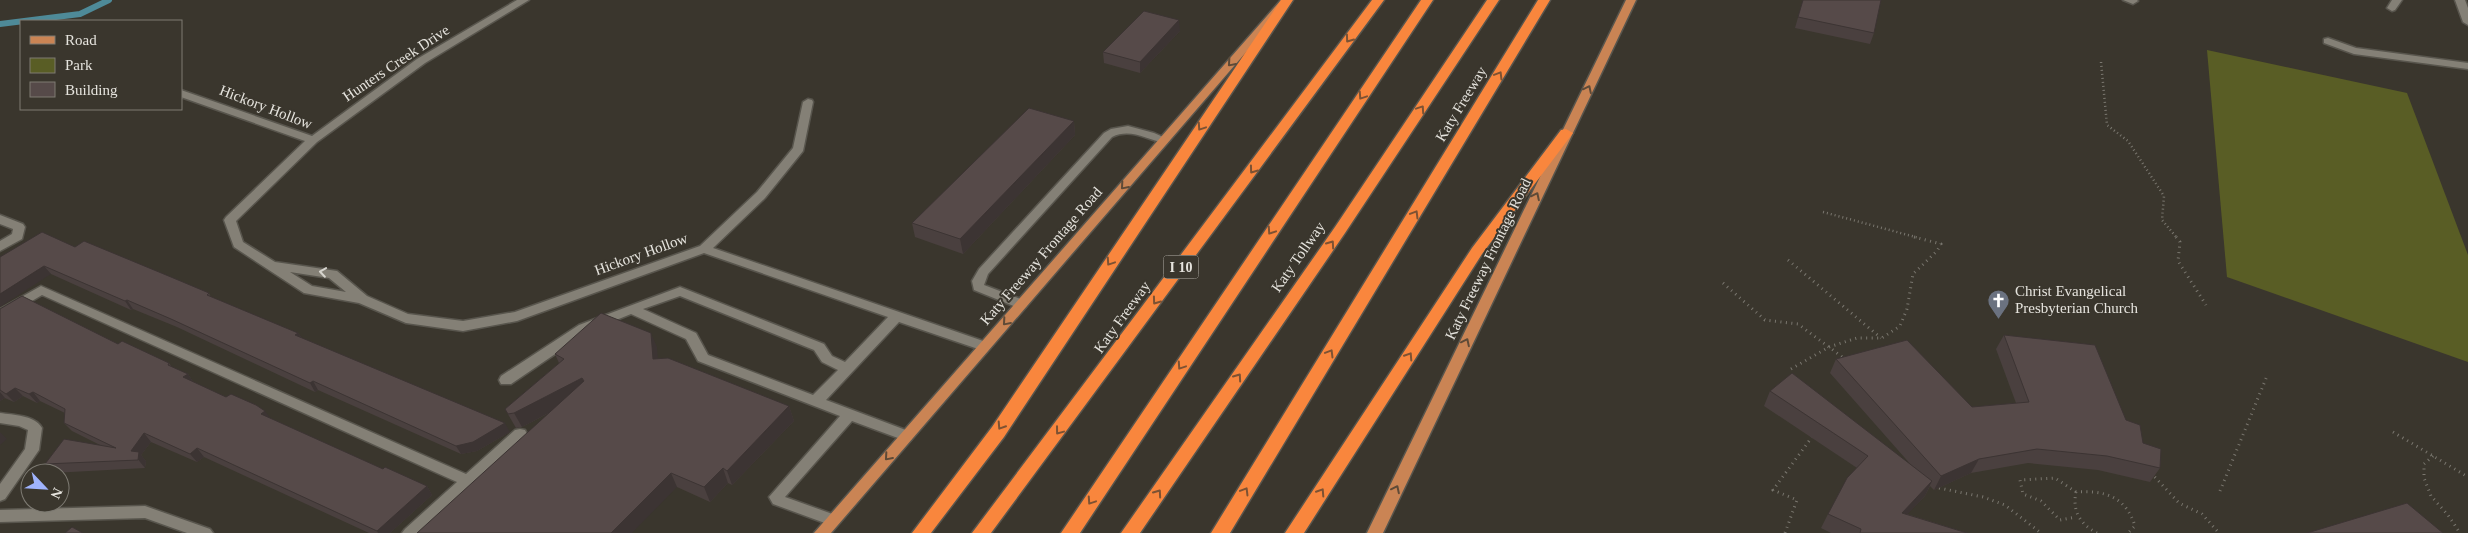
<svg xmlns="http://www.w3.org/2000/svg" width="2468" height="533" font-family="Georgia,serif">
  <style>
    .green { fill: #595d25 }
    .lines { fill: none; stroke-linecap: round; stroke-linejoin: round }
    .stream { stroke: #4e8a98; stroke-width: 6 }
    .minor-casing { stroke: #58554d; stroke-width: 3 }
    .major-casing { stroke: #58554d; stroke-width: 3 }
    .highway-casing { stroke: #58554d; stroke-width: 3 }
    .path-far1 { stroke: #7a776f; stroke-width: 2.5; stroke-dasharray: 1 3; stroke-linecap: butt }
    .path { stroke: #7a776f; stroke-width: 3; stroke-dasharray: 1 4.5; stroke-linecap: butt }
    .minor { fill: #848076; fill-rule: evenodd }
    .major { fill: #ca8454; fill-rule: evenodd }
    .highway { fill: #f9863d; fill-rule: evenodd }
    .wall { fill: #4a403f }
    .shaded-wall { fill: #3c3433 }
    .building { fill: #564a49; stroke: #3c3433 }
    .oneway { stroke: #7d5233 }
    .oneway2 { stroke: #5e4a37 }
    .oneway3 { stroke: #d6d4ce }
    .labels { text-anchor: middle; stroke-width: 4; stroke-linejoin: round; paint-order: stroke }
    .shield { fill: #3a362d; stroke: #b2afa8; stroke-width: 1 }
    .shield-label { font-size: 14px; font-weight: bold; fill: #e5e3dd }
    .street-label { font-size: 15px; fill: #e5e3dd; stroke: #3a362d }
    .poi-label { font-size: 15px; fill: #e5e3dd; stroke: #3a362d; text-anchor: start }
  </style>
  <rect width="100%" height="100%" fill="#3a362d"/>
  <path class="green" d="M2207,50L2407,93L2468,255V362L2227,277Z"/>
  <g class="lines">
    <path class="stream" d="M0,24L80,14L109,0"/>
    <defs>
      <path id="minor" d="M517,0H529L425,63L317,142L236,221L243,242L275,262L337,271L367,296L408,314L463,321L515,312L700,246L757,192L793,148L803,102L808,99L812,100L813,102L803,151L765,198L713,248L989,343L991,346L989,349L984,351L899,322L826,400L911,432L913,436L911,440L906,441L852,421L785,497L838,516L841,520L838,524L833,526L773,504L769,497L840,416L698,361L686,339L631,314L589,331L511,384H501L499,380L501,376L579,325L680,287L824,344L832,356L845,362L888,317L704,253L517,321L463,331L406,323L359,303L304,293L234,247L224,220L226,217L305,141L181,97V90L312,136L417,59ZM290,272L329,278L346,292L312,286ZM680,296L814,350L822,362L838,370L813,395L708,355L696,333L643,309Z
        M2123,0H2137L2138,1L2133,4Z
        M2392,0H2402L2395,10L2392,11L2387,8Z
        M2455,0H2465L2468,8V25L2463,22Z
        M2328,38L2356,48L2468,63V69L2354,54L2324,43V39Z
        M1128,126L1154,133L1170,140L1164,143C1146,139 1130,128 1112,137L988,274L984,285L1026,301L1027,304L1026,307H1016L974,290L972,281L979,269L1104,133L1111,129Z
        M0,215L23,224L25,227L22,239L0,251V241L12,234L13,229L0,224Z
        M41,286L466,474L515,430L520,429L525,430L527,434L420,533H402L405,529L457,482L42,295L0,320V309Z
        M0,413C13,415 35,415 42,428L39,450L5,499L0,501V484L25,449L28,430L19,426L0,423Z
        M145,506L210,529L213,533H187L145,518L0,522V510Z"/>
      <path id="major" d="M1281,0H1291L831,533H814Z
        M1626,0H1636L1383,533H1367Z"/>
      <path id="highway" d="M1281,0H1293L1004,437L931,533H912L992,427Z
        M1372,0H1384L991,533H972Z
        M1421,0H1433L1080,533H1061Z
        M1487,0H1499L1345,233L1140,533H1121L1335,227Z
        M1538,0H1550L1230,533H1211Z
        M1566,129L1573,133L1482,254L1304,533H1285L1472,248L1561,130Z"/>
    </defs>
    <use href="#minor" class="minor-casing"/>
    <use href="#major" class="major-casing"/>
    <use href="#highway" class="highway-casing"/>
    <path class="path-far1" d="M2101,62L2107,125L2128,141L2164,196L2162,220L2177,238
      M1823,212L1919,238"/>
    <path class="path" d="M2176,237L2180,242L2178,261L2206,305
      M1788,260L1881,338
      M1723,283L1765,320L1798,324L1845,359
      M1791,369L1829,347L1857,338H1882L1900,326L1907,309L1913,274L1937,251L1941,244L1914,237
      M2393,432L2468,477
      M2433,456L2424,464V478L2431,496L2448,515L2460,533
      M2151,473L2179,503L2202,514L2219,533
      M1939,488L1983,497L2005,505L2041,533
      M2220,491L2267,376
      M2076,492L2055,478L2020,480L2023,494L2041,501L2060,520L2076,517
      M1785,533L1797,500L1773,490L1812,437
      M2097,533C2080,524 2072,511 2076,492C2105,490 2126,497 2135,526L2128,533"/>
    <use href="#minor" class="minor"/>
    <use href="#major" class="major"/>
    <use href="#highway" class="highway"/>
  </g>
  <path class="wall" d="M1803,0L1874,33L1870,44L1795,28Z
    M1180,31L1140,73L1104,63L1103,52Z
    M1074,121L1075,135L963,254L915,237L912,223Z
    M75,247L209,293L211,297L298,333L302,338L510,432L477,451L461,454L318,390L315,392L177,327L133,309L131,310L51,274L0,257Z
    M0,309L118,344L169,363L172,367L188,374L194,383L271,419L383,469L427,486L432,495L390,533H369L204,457L197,462L151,442L141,455L146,461L145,468L52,473L45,464L100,445L72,431L64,423L65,413L40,401L37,403L23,396L14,402L5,398L0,401Z
    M2004,335L2126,420L2160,468L2150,482L2098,470L2028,463L1971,473L1934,490L1930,486L1925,496L1907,514L1967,533H1831L1821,528L1828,514L1857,468L1764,406L1770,391L1912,466L1830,373L1836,359L1972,407L2016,403L1996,349Z
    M657,347V359L789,406L794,421L732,485L728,483L710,502L677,487L549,413L522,427L516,428L505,409L559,363L555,354Z"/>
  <path class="shaded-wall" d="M1179,20L1180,31L1140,73V62Z
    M1074,121L1075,135L963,254L960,239Z
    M44,266L51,274L0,307V294Z
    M127,300L133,309L131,310L125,301Z
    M298,333L304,341L295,335Z
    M651,333L657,347L659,373L653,359Z
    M188,374L194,383L183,377Z
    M582,378L588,392L522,427L514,413Z
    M313,381L318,390L315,392L310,383Z
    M15,388L23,396L14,402L6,394Z
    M0,392L5,398L0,401Z
    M33,392L40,401L37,403L29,394Z
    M789,406L794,421L732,485L727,471Z
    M265,411L271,419L261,414Z
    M505,423L510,432L477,451L461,454L456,446Z
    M0,432L7,439L0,445Z
    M144,433L151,442L141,455L146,461L145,468L131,451Z
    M197,448L204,457L197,462L190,454Z
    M1979,459L1971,473L1934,490L1941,476Z
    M723,468L728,483L710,502L704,487Z
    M671,473L677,487L632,533H611Z
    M1932,481L1925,496L1895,527L1902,513Z
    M427,486L432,495L390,533H378L377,531Z"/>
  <path class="building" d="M1803,0H1881L1874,33L1798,17Z
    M1144,11L1179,20L1140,62L1103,52Z
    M1029,108L1074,121L960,239L912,223Z
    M42,232L75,247L84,241L171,277L209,293L207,295L298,333L295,335L505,423L473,442L456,446L313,381L310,383L171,319L127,300L125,301L44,266L0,294V257Z
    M22,296L118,344L122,341L169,363L168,365L188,374L183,377L226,397L231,394L256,405L265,411L261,414L383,469L385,467L427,486L377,531L197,448L190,454L144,433L131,451L139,452L138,460L45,464L64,439L116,448L64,423L65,409L33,392L29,394L15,388L6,394L0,390V309Z
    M601,313L651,333L653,359L668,358L789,406L727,471L723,468L704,487L671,473L611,533H417L584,381L582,378L514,413L508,414L505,409L564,359L555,354Z
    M2004,335L2095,345L2126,420L2140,425L2143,443L2161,449L2160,468L2107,456L2037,449L1979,459L1941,476L1836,359L1907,340L1972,407L2029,402Z
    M1792,373L1932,481L1902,513L1967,533H1860L1861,529L1828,514L1847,478L1868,456L1770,391Z
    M2407,503L2443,533H2307Z
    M72,527L83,533H65Z"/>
  <defs><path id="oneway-chevron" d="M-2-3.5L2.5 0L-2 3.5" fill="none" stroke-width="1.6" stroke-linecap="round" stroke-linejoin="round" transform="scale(1.25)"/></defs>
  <g class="oneway">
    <use href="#oneway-chevron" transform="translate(1349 39) rotate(126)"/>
    <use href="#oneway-chevron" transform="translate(1499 75) rotate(-59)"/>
    <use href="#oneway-chevron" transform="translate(1362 96) rotate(124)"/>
    <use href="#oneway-chevron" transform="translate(1421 109) rotate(-56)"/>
    <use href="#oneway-chevron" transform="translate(1201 127) rotate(124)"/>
    <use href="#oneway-chevron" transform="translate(1253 170) rotate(126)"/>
    <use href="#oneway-chevron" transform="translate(1415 214) rotate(-59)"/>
    <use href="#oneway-chevron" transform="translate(1271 231) rotate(124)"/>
    <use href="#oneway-chevron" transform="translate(1331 244) rotate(-55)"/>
    <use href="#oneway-chevron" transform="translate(1110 262) rotate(124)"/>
    <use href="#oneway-chevron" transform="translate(1156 301) rotate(126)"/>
    <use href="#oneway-chevron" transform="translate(1330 353) rotate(-59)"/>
    <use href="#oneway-chevron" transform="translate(1409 356) rotate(-57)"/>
    <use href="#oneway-chevron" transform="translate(1181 366) rotate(124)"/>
    <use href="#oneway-chevron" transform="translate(1238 377) rotate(-55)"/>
    <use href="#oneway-chevron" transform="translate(1001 426) rotate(123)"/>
    <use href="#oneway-chevron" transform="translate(1059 431) rotate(127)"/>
    <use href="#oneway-chevron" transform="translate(1245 491) rotate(-59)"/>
    <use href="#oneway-chevron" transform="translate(1321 492) rotate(-57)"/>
    <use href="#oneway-chevron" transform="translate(1158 493) rotate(-55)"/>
    <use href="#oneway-chevron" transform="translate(1091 501) rotate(124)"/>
  </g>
  <g class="oneway2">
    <use href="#oneway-chevron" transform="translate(1231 63) rotate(131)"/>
    <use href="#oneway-chevron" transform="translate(1588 89) rotate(-64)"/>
    <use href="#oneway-chevron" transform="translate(1124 186) rotate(131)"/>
    <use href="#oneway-chevron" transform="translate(1536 196) rotate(-64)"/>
    <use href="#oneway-chevron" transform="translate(1006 322) rotate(131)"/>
    <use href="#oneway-chevron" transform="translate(1466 342) rotate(-64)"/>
    <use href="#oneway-chevron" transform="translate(888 457) rotate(131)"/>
    <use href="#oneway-chevron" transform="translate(1396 489) rotate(-64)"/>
  </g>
  <use class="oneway3" href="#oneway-chevron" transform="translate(323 272) rotate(-172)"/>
  <defs>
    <symbol id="church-pin" viewBox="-11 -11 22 30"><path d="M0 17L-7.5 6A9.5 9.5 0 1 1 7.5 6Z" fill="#6b7280" stroke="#3a362d"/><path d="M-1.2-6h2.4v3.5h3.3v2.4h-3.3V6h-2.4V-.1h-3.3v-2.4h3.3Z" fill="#fff"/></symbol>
  </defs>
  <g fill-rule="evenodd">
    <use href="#church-pin" x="1986" y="288" width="25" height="34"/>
  </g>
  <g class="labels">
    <rect class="shield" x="1163.5" y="255.5" width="35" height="23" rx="4"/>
    <g class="shield-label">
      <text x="1181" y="272">I 10</text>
    </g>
    <g class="street-label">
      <text transform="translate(396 63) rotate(-34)" y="5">Hunters Creek Drive</text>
      <text transform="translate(1461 104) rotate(-59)" y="5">Katy Freeway</text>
      <text transform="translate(266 107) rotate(21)" y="5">Hickory Hollow</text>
      <text transform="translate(641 254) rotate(-20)" y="5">Hickory Hollow</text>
      <text transform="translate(1041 256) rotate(-49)" y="5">Katy Freeway Frontage Road</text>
      <text transform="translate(1298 257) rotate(-55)" y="5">Katy Tollway</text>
      <text transform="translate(1488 259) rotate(-64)" y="5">Katy Freeway Frontage Road</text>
      <text transform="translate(1122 317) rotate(-54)" y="5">Katy Freeway</text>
    </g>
    <g class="poi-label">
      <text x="2015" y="296">Christ Evangelical<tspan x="2015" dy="17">Presbyterian Church</tspan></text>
    </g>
  </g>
  <rect x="20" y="20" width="162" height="90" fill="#3a362d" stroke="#7e7b73"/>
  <rect x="30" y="36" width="25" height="8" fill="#ca8454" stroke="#7e7b73"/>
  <text x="65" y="45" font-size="15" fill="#e5e3dd">Road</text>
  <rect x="30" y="58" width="25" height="15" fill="#595d25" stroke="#7e7b73"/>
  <text x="65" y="70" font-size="15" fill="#e5e3dd">Park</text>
  <rect x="30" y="82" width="25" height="15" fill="#564a49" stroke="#7e7b73"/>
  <text x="65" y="95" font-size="15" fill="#e5e3dd">Building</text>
  <g transform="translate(45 488) rotate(115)"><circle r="24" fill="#3a362d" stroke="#7e7b73"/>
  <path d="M0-4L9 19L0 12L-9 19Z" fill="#9fb3fd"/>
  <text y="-8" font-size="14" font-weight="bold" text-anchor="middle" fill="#e5e3dd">N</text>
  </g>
</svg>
